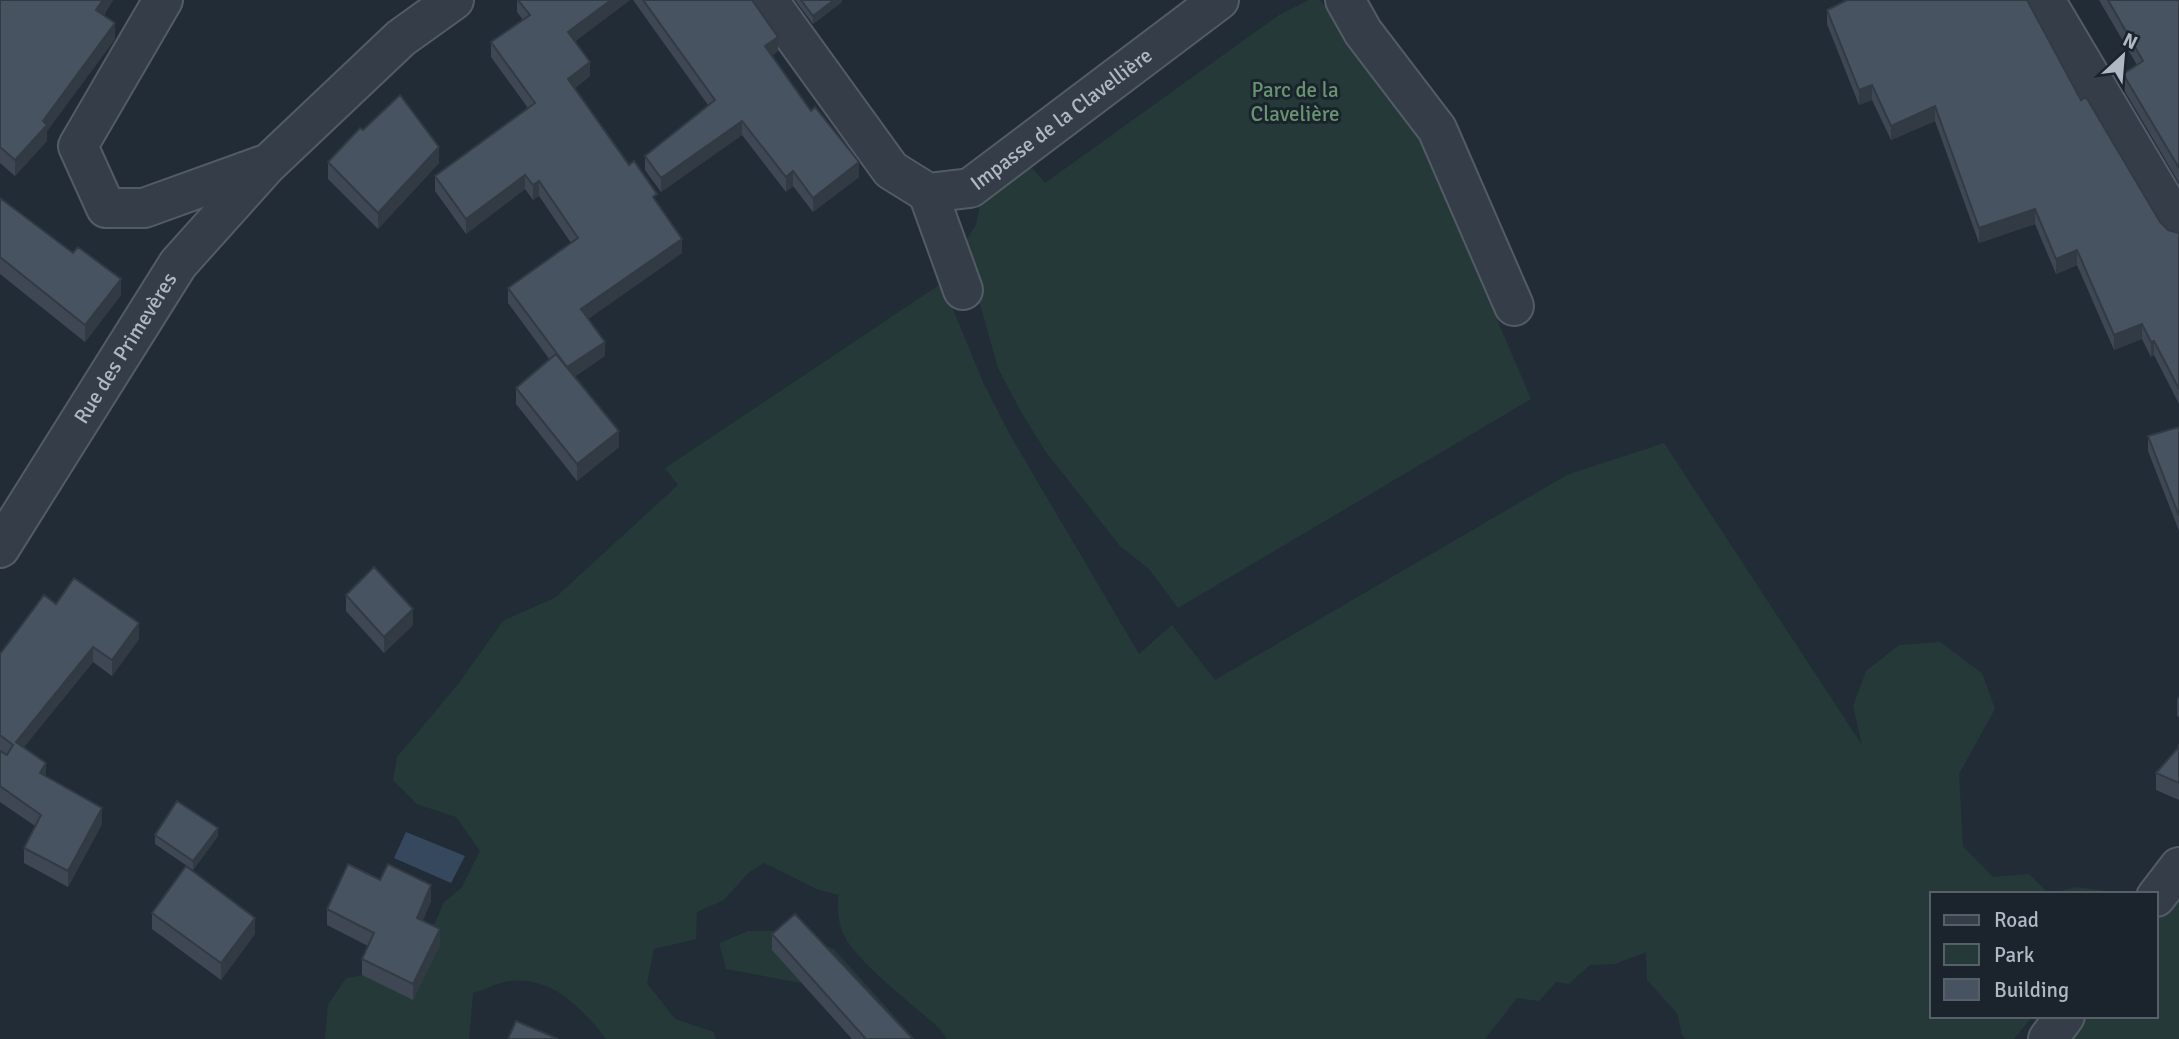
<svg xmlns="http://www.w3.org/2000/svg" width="2179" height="1039" font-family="Signika,sans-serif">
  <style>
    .green { fill: #253939 }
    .water { fill: #36485e }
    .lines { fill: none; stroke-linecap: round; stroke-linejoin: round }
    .street-casing { stroke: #535b66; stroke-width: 42 }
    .street { stroke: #353d48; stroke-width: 38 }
    .wall { fill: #3e4753 }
    .shaded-wall { fill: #323a44 }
    .building { fill: #485361; stroke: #323a44; stroke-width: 2 }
    .labels { text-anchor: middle; stroke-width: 6; stroke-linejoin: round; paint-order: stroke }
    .park-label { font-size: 21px; fill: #689471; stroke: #1b232d }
    .street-label { font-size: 21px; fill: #b0b8c4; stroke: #1b232d }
  </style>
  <rect width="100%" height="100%" fill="#222c37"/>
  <path class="green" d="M1309,0H1320L1414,125L1531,399L1178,608L1149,569L1120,546L1046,452L1021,412L998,368L963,245L976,225L981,199L1025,160L1045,183L1279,15Z
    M942,283L983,382L1010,435L1139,654L1172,625L1215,680L1567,475L1664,443L1862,745L1853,706L1866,671L1899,645L1940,642L1982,673L1995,709L1959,774L1963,846L1993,877L2029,874L2049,894L2076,887L2107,891L2109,894H1932V1016H2033L2014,1039H1686L1682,1035L1677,1013L1647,980L1646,952L1615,964L1590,965L1569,984L1556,982L1539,1001L1517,998L1485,1039H947L940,1029C918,1009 857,962 845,937C838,925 837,907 839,895L819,890L764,863L748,873L724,900L697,912L696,939L654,949L647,983L675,1019L714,1032L716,1039H606C582,1008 552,976 509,981C497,983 484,990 473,993L469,1039H325L328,1005L346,978L406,969L422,954L444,902L462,887L480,851L456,817L417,804L393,780L397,757L459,683L503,621L556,597L678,485L665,468Z
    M2179,890V1039H2067L2085,1016H2156V921Z
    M748,931H784L834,949L915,1039H897L801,983L726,969L719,943Z"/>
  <path class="water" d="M406,832L465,856L451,883L394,858Z"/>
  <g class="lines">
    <defs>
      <g id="street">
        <path d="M163,0L78,146L106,208H144L269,163L401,38L454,0"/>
        <path id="s1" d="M768,0L891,170L928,193L970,188L1219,0"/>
        <path d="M1345,0L1363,32L1437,129L1514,306"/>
        <path d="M2045,0L2179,226"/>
        <path d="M928,193L963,290"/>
        <path id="s2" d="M0,548L178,264L265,167"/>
        <path d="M2156,897L2179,867"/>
        <path d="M2048,1039L2065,1016"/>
      </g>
    </defs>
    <use href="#street" class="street-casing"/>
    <use href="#street" class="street"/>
  </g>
  <path class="wall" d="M0,0H113L104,15L115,39L47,131V141L15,176L0,163Z
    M517,0H630L575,41L590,76L575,88L657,203L682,253L588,319L605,356L575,376L619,447L577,481L516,404V388L550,360L508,303V288L571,243L539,196L533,200L525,189L466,234L435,191V176L528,108L491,57V42L523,20L517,12Z
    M633,0H752L778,51L772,56L859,177L813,212L793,186L786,192L742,135L661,192L645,170V156L708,105Z
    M795,0H842V2L813,24Z
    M2099,0H2179V183L2123,88V74L2137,65Z
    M1827,10L2081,100L2160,222L2168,230L2179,233V404L2154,355L2151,357L2142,339L2114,350L2077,265L2056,274L2035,224L1979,243L1935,121L1891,140L1872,100L1859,105L1827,24Z
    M328,162L439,163L378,229L328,179Z
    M0,198L121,295L85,342L0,274Z
    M2179,427V531L2148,451V436Z
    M346,595L413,625L384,653L346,611Z
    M56,604L139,639L112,676L93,662L24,747L46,777L102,824L68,887L24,863V848L35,826L0,802V751L4,753L0,750V654Z
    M2179,696V717L2177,716V700Z
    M2179,744V800L2156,790V773L2178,748Z
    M155,835L218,836L193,870L155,844Z
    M380,880L431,901L423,920L440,945L413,1000L362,975V959L368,946L327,925V909Z
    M152,913L255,934L221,980L152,929Z
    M772,934L913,1039H852L772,950Z"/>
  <path class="shaded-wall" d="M103,0H113L96,26V10Z
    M611,0H630L568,47V32Z
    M834,0H842V2L813,24V16Z
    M115,23V39L47,131V141L15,176V160Z
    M778,37V51L765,61V46Z
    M590,62V76L568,93V79Z
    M1872,85V100L1859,105V90Z
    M1935,106V121L1891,140V126Z
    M742,121V135L661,192V178Z
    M439,147V163L378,229V213Z
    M859,162V177L813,212V198Z
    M793,171V186L786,192V177Z
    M525,175V189L466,234V219Z
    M539,181V196L533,200V185Z
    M2035,209V224L1979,243V228Z
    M682,239V253L581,324V309Z
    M2077,250V265L2056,274V259Z
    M121,279V295L85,342V325Z
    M2142,324V339L2114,350V335Z
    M2154,341V355L2151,357V342Z
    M605,342V356L567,382V367Z
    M619,431V447L577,481V464Z
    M413,609V625L384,653V637Z
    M139,623V639L112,676V660Z
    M93,647V662L16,757V742Z
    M46,763V778L40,773Z
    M102,808V824L68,887V871Z
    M218,828V836L193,870V861Z
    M431,885V901L417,934V918Z
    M255,918V934L221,980V963Z
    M440,929V945L413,1000V984Z"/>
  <path class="building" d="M0,0H103L96,10L115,23L43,121L47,125L15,160L0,147Z
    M518,0H611L568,32L590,62L568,79L629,165L634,161L657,194L653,197L682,239L581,309L605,342L567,367L508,288L578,238L539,181L533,185L525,175L466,219L435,176L535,103L491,42L530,15Z
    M643,0H752L778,37L765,46L811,111L815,107L859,162L813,198L793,171L786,177L742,121L661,178L645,156L715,100Z
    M801,0H834L813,16Z
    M1847,0H2027L2081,100L2086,97L2160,222L2168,230L2179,233V389L2154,341L2151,342L2142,324L2114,335L2077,250L2056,259L2035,209L1979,228L1935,106L1891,126L1872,85L1859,90L1827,10Z
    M2108,0H2179V168L2123,74L2143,61Z
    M400,95L439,147L378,213L328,162L360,128L363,130Z
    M0,198L73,253L78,247L121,279L85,325L0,257Z
    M556,354L619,431L577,464L516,388Z
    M2179,427V516L2148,436Z
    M374,567L413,609L384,637L346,595Z
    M74,578L139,623L112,660L93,647L16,742L46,763L40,773L102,808L68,871L24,848L41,815L0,786V751L7,755L13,745L0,735V654L44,595L56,604Z
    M2179,744V783L2156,773L2178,748Z
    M177,801L218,828L193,861L155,835Z
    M348,864L380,880L388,864L431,885L417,918L440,929L413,984L362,959L374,933L327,909Z
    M186,866L255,918L221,963L152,913Z
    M795,914L913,1039H866L772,934Z
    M516,1021L558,1039H508Z"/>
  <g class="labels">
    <g class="park-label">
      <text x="1295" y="97">Parc de la<tspan x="1295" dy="24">Clavelière</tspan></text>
    </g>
    <g class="street-label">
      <text dy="7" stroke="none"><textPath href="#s1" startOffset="410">Impasse de la Clavellière</textPath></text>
      <text dy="7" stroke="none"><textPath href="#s2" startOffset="236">Rue des Primevères</textPath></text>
    </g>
  </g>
  <rect x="1930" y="892" width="228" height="126" fill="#1b232d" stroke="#575f69" stroke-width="2"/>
  <rect x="1944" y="915" width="35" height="10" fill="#353d48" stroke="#575f69" stroke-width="2"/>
  <text x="1994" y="927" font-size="21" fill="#b0b8c4">Road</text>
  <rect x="1944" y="944" width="35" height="21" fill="#253939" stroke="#575f69" stroke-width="2"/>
  <text x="1994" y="962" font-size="21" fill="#b0b8c4">Park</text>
  <rect x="1944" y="979" width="35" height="21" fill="#485361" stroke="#575f69" stroke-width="2"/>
  <text x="1994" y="997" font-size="21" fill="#b0b8c4">Building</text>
  <g transform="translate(2123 56) rotate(26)" stroke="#1b232d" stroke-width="5" paint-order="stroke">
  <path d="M0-5L12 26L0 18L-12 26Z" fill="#b0b8c4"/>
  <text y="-10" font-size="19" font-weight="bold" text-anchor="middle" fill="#b0b8c4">N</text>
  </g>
</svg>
